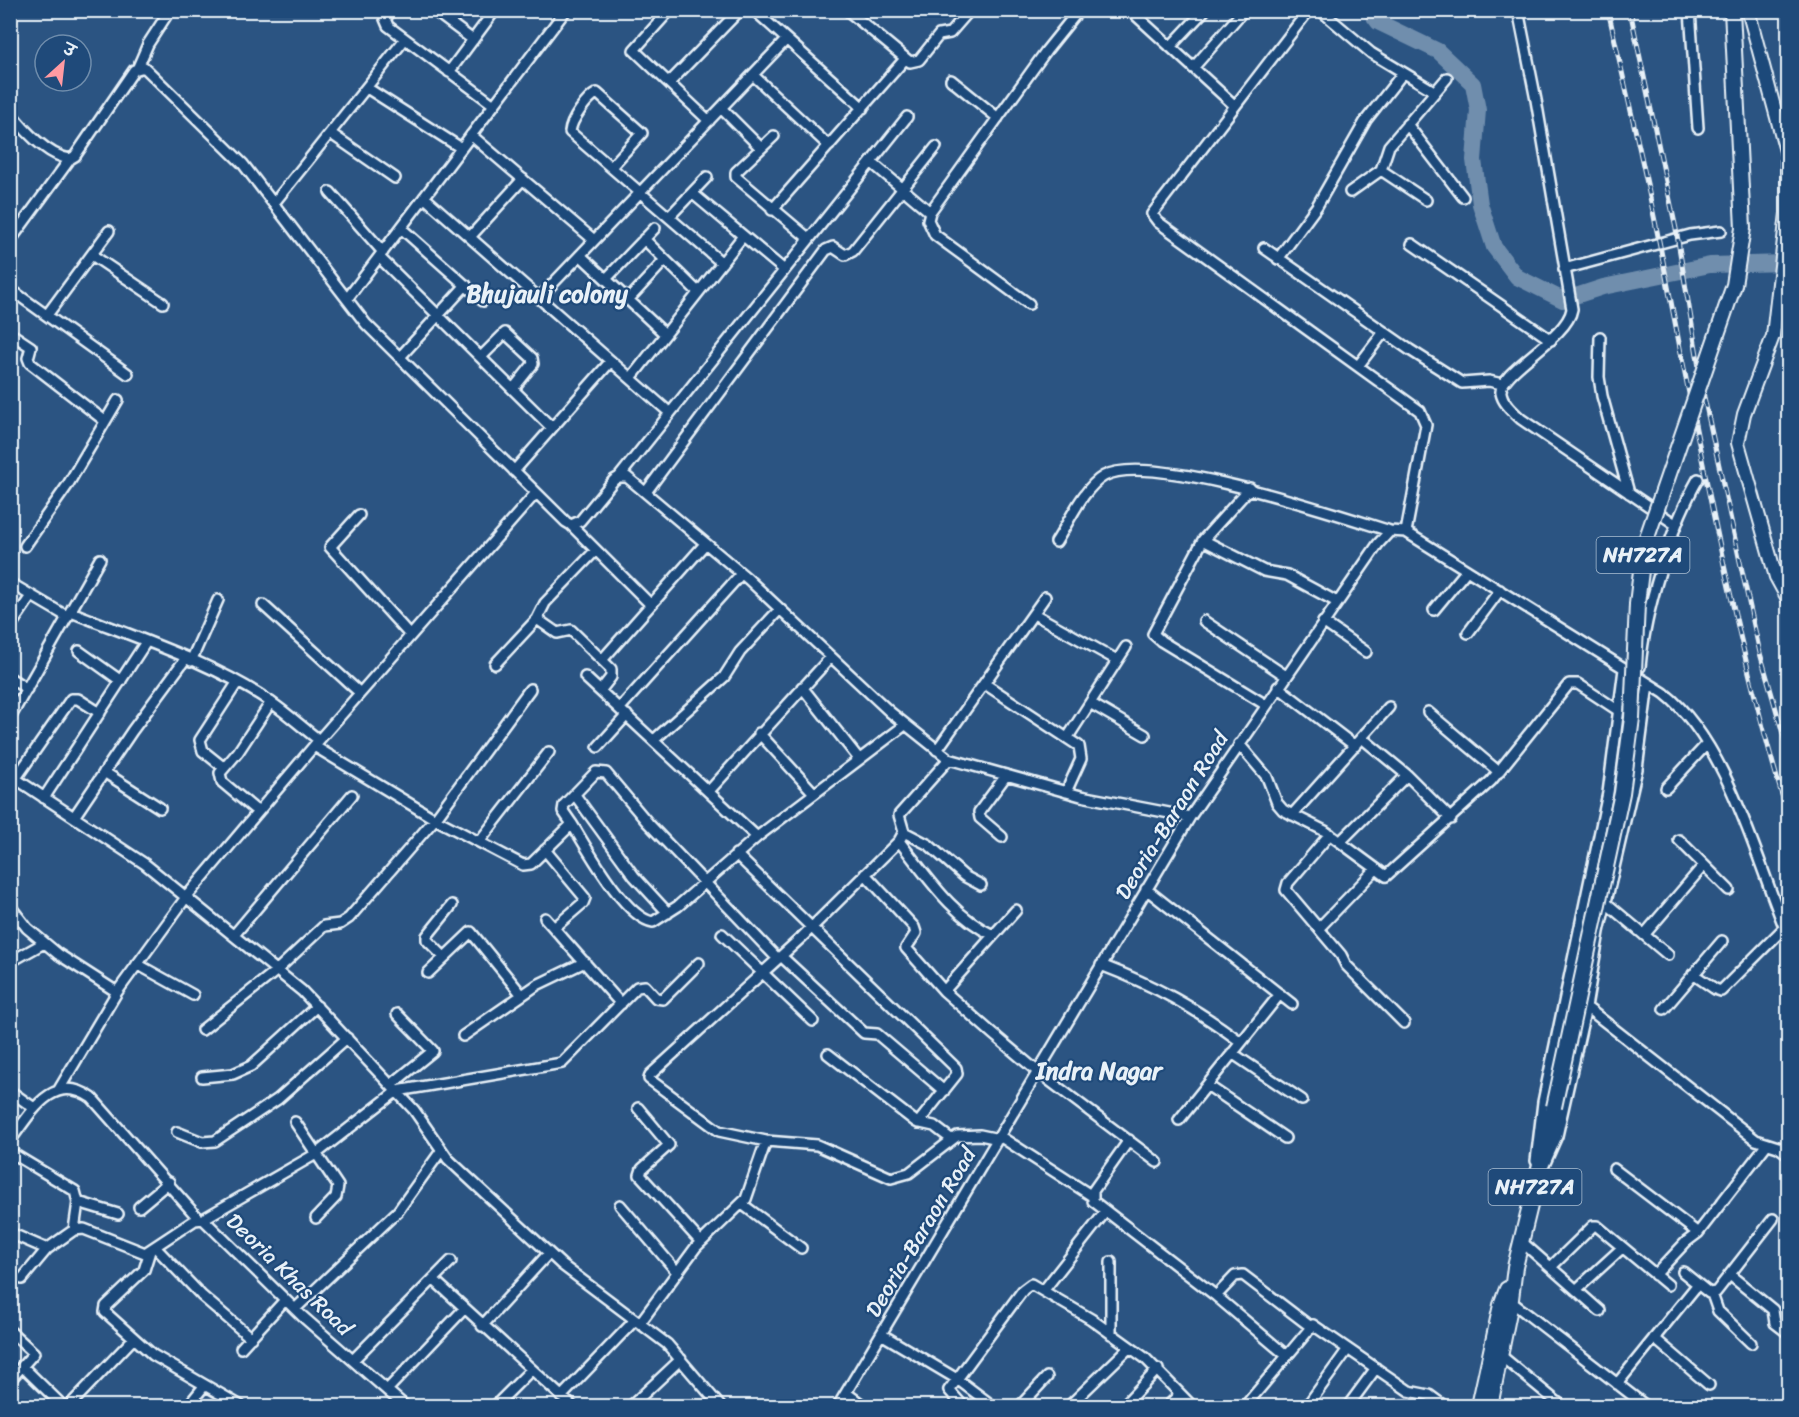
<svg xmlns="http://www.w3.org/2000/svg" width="1799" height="1417" font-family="Sriracha,'Playpen Sans Deva',sans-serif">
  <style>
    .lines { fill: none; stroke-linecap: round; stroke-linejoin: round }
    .river { stroke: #708ead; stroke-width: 16 }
    .minor-casing { stroke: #e8f1f8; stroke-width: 14 }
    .major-casing { stroke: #e8f1f8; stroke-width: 16 }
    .highway-casing { stroke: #e8f1f8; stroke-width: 18 }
    .minor { stroke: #1f4a7a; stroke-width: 9 }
    .major { stroke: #1f4a7a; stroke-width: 12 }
    .highway { stroke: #1f4a7a; stroke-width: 14 }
    .rail-casing { stroke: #e8f1f8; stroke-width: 5 }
    .rail { stroke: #1f4a7a; stroke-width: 3; stroke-dasharray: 9; stroke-linecap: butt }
    .highway-bridge-casing { stroke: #e8f1f8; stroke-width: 18; stroke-linecap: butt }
    .highway-bridge { stroke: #1f4a7a; stroke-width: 14 }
    .labels { text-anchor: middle; stroke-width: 4.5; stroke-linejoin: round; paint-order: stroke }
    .shield { fill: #1f4a7a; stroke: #acbfd2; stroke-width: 1.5 }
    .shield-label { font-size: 21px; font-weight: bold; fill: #e8f1f8 }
    .street-label { font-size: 22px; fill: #e8f1f8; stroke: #1f4a7a }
    .neighbourhood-label { font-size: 24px; font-weight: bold; fill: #e8f1f8; stroke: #1f4a7a }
  </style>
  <rect width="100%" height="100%" fill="#2b5482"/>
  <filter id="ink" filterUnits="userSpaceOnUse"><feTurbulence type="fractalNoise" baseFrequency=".0167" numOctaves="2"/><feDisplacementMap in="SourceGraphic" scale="12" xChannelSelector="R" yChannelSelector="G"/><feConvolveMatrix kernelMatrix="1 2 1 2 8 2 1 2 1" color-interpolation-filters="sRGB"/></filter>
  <g filter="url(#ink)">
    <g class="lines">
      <path class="river" d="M1373,10L1372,14L1378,22L1438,51L1473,84L1478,110L1474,160L1480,204L1494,247L1517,277L1563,300L1603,287L1710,265L1788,263"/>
      <defs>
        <path id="minor" d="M392,10L385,19L388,26L494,105
          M433,10L473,40
          M670,10L634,50L709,121
          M754,10L863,108
          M847,10L910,62L919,60L939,35L950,33L970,10
          M1130,10L1234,105
          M1309,10L1152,214L1158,222L1420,411L1426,425L1406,532
          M1320,10L1371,53L1434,91
          M1518,10L1536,100L1572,309C1567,339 1498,371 1501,393C1503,404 1514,412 1521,419L1675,524
          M1690,10L1698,128
          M1170,47L1205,10
          M138,67L148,44L170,10
          M1193,68L1244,10
          M449,72L495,10
          M753,75L829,146
          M951,80L998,118
          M669,83L740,10
          M367,88L461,148
          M721,108L761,148
          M10,112C24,130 48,156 70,159L75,156L134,70L144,67L243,164L366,324L566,522L571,525L580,521L614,480L619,477H627L748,579L890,712L949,759L1081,796L1190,817
          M1407,124L1463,197
          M1781,129L1788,124
          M330,133L395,178
          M471,135L594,240
          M774,136L736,172V177L808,238
          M871,162L930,212
          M611,167L642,133L597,93C587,98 571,120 570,132L722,263
          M1381,170L1426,200
          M330,192L383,252
          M1350,192L1381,170L1389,146L1447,78
          M692,193L783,269
          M424,197L670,413
          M274,203L405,39
          M772,210L905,59
          M669,217L707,177
          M401,228L483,301
          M470,237L523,179
          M644,239L698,292
          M10,241L70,159
          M1412,244L1551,340
          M1264,248L1410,350L1462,383L1489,381L1502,384
          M92,255L163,303
          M580,255L665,334
          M379,257L552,428
          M1278,259L1317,206L1366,120L1403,73
          M1564,269L1690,235L1721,231
          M606,279L655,228
          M10,289L128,374
          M540,297L786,40
          M347,299L566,10
          M628,300L665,260
          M1029,304L935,235L928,220L930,212L1046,51L1079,10
          M47,315L109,231
          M10,333L31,347L28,358L30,363L105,421
          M1600,337L1599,377L1602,396L1629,493
          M400,357L466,285
          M481,357L505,333L532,358L533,364L513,389
          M1358,366L1384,332
          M631,378L743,236
          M514,471L611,361
          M619,477L907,117
          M1250,488L1203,540L1153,634L1161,641L1266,705
          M646,492L826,250L833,247L845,255L853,251L936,147
          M359,515L330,547L410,635
          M571,525L650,604
          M1203,540L1264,571L1287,575L1337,602
          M1056,542C1069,522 1083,488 1104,476C1150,451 1338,515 1390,531
          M25,546L67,486L118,400
          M10,583L68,617
          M263,605L360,693
          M1434,610L1467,570
          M71,612C134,637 217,664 272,703C288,714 303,728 319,740
          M1034,614L1117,660
          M537,619L557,633L571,630L611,669V677L600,691
          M1204,621L1286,676
          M1323,622L1366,652
          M10,627L31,596
          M1468,633L1500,590
          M79,651L121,681
          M602,660L705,544
          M191,661L218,600
          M495,664L537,619L545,603L596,550
          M1640,667C1645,611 1670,528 1698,479
          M585,677L757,837
          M10,678L27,689
          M985,684L1079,746L1081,759L1066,792
          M802,687L859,759
          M1278,687L1355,746
          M1090,703L1145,735
          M620,708L741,574
          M1428,712L1499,772
          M10,718L100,559
          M759,733L814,793
          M1068,737L1126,647
          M1362,738L1407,775L1451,819
          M654,740L724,677L740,652L780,609
          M1239,744L1267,777L1277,803L1283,810L1325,831L1386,876L1491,781L1569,684H1578L1619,711
          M314,746L435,819L523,865L531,864L572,824C587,848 625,918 653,922L678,906L757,837L905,725
          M598,747L627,715
          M937,750L1045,597
          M949,759L899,815L904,832L899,841L802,937L650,1075L649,1079L719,1131L766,1141L817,1145L891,1178L909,1173L957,1136L980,1135L999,1139
          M223,767L203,751L200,740L237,683
          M104,772L160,808
          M10,775L145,864L302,991L414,1110L448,1159L562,1265L667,1344L720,1406
          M16,778L71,699H78L100,713
          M1666,788L1706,745
          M709,791L831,657
          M575,795L634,876L668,913
          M44,798L146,642
          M258,812L222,782L220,773L238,752L271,702
          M1292,815L1389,707
          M74,817L132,731L186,658
          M572,824L563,811L564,805L596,772L606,773L648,823L778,959
          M904,832L929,845L964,876L981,885
          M1330,834L1288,883L1286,890L1341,955L1346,965L1404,1023
          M1002,837L980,818L979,812L1005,777
          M1679,840L1729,890
          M899,841C927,876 952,916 993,935
          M479,842L549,752
          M1340,842L1407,775
          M545,850L585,898L583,903L554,928
          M736,854L956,1068L957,1074L918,1123
          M865,874L914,927L916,933L906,948L944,991L993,1034L1038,1072L1157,1162
          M1146,889L1292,1004
          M1605,902L1668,955
          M10,906L27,928L58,954L117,992
          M545,918L621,1004
          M1319,928L1376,869
          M722,934L813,1021
          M234,935L352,795
          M1644,935L1704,865
          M781,956L864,1033L877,1034L944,1091
          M444,957L427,940V936L452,905
          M10,962L44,943
          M137,964L193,995
          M1101,965C1156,986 1194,1007 1241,1042
          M428,973L471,932L522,995
          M1693,974L1715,989L1721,991L1785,927
          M944,991L1016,910
          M1586,1007L1756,1140L1778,1147L1788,1154
          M1664,1009L1722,941
          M202,1030L276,971L324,926L340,924L349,918L435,819L530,689
          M463,1036L537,985L585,962
          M1232,1053L1302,1100
          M828,1054L916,1122L934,1126L951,1139
          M202,1077L233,1074L251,1066L317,1006
          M391,1085L433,1051L397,1014
          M1207,1085L1285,1138
          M10,1091L34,1108
          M58,1091L117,992L187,896L319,740L536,493
          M638,1108L669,1145L642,1169L640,1175L700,1241
          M1179,1120L1280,994
          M295,1122L338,1186L336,1197L316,1218
          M177,1132L202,1142L215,1141L278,1099L347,1038
          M1001,1137L1092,1196
          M1129,1140L1093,1191V1201L1216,1296L1287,1356
          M10,1141C31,1113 53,1071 92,1098L199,1219
          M10,1152L75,1191L78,1202L74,1230
          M1536,1161L1543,1102L1608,793L1624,669
          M1614,1169L1698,1233
          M1541,1172L1557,1136L1586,1007L1599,932L1637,769L1648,684
          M78,1202L118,1214
          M742,1204L801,1248
          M620,1205L677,1272
          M139,1207L169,1182
          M203,1219L316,1154L397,1091L562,1063L637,987L645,986L656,998L663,999L699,963
          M10,1233L47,1249L74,1230L84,1229L145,1253L195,1220L203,1219L302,1316L405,1406
          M1522,1242L1600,1311
          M156,1248L202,1296L251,1338
          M150,1251L144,1270L106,1306L105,1312L153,1355L241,1406
          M1111,1262V1334
          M1551,1267L1593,1226H1597L1668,1285
          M1683,1272L1709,1293L1716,1292L1773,1219
          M1655,1275L1686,1242L1698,1233L1767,1144
          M1730,1275L1773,1310L1775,1323L1788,1333
          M22,1279L47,1249
          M433,1279L572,1406
          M1044,1290L1106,1211
          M1576,1290L1622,1248
          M1712,1294L1718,1311L1751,1343
          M1216,1296L1235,1276L1243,1275L1311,1327
          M1509,1300L1646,1406
          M295,1309L398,1211L441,1151
          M640,1323L696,1247L746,1199L766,1141
          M482,1326L549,1253
          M881,1334L957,1379L993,1406
          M1654,1338L1709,1385
          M241,1348L285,1300
          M1500,1355L1562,1406
          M353,1360L451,1261
          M23,1367L63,1406
          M10,1380L34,1353L11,1332
          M1617,1384L1698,1284
          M387,1390L464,1309
          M846,1393L864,1406
          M561,1397L635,1320
          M69,1406L134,1338
          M188,1406L205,1385
          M495,1406L531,1370
          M631,1406L681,1359
          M838,1406L1190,817L1378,544L1390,531L1406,532L1664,693C1728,743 1757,863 1788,936
          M963,1406L949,1390L1023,1290L1031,1284L1091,1319L1145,1358L1192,1406
          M1020,1406L1047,1377
          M1069,1406L1130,1347
          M1123,1406L1158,1369
          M1168,1406L1180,1394
          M1245,1406L1313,1325L1409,1391L1429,1395L1444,1406
          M1307,1406L1348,1349
          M1348,1406L1376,1368"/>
        <path id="major" d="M1748,10L1787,155V213L1773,336L1744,414L1738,443L1776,577L1788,599"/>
        <path id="highway" d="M1479,1406L1501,1305L1507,1289
          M1490,1406L1510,1307L1515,1267L1554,1107"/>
      </defs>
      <use href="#minor" class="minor-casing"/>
      <use href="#major" class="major-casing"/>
      <use href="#highway" class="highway-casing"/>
      <use href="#minor" class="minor"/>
      <use href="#major" class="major"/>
      <use href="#highway" class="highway"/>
      <defs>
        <path id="rail" d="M1608,10C1625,86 1643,161 1658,236C1697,430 1730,625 1788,815
          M1630,10L1676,229L1704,397L1760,653L1788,751"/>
      </defs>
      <use href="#rail" class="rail-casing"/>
      <use href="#rail" class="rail"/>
      <defs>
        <path id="highway-bridge" d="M1554,1107L1622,793L1632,718L1637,604L1644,546L1734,285L1743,228L1732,10"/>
      </defs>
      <use href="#highway-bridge" class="highway-bridge-casing"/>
      <use href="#highway-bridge" class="highway-bridge"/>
    </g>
  </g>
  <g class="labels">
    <g class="shield">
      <rect x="1596.5" y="537" width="93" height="36" rx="4.5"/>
      <rect x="1488.5" y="1169" width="93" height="36" rx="4.5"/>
    </g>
    <g class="shield-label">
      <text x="1643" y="562">NH727A</text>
      <text x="1535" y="1194">NH727A</text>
    </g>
    <g class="street-label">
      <text transform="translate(1171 815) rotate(-58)" y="8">Deoria-Baraon Road</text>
      <text transform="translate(920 1232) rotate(-59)" y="8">Deoria-Baraon Road</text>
      <text transform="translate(290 1274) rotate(44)" y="8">Deoria Khas Road</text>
    </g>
    <g class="neighbourhood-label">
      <text x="547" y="302">Bhujauli colony</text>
      <text x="1099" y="1079">Indra Nagar</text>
    </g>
  </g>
  <rect width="1799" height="1417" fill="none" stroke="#1f4a7a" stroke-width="36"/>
  <rect x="18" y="18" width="1763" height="1381" fill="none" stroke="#e8f1f8" stroke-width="2" filter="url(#ink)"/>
  <g transform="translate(63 63) rotate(27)"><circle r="28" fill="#1f4a7a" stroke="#6f8dac" stroke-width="1.5"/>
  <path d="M0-4.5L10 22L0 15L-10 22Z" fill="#ff9aa2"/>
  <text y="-9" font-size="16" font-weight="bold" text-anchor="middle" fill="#e8f1f8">उ</text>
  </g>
</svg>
